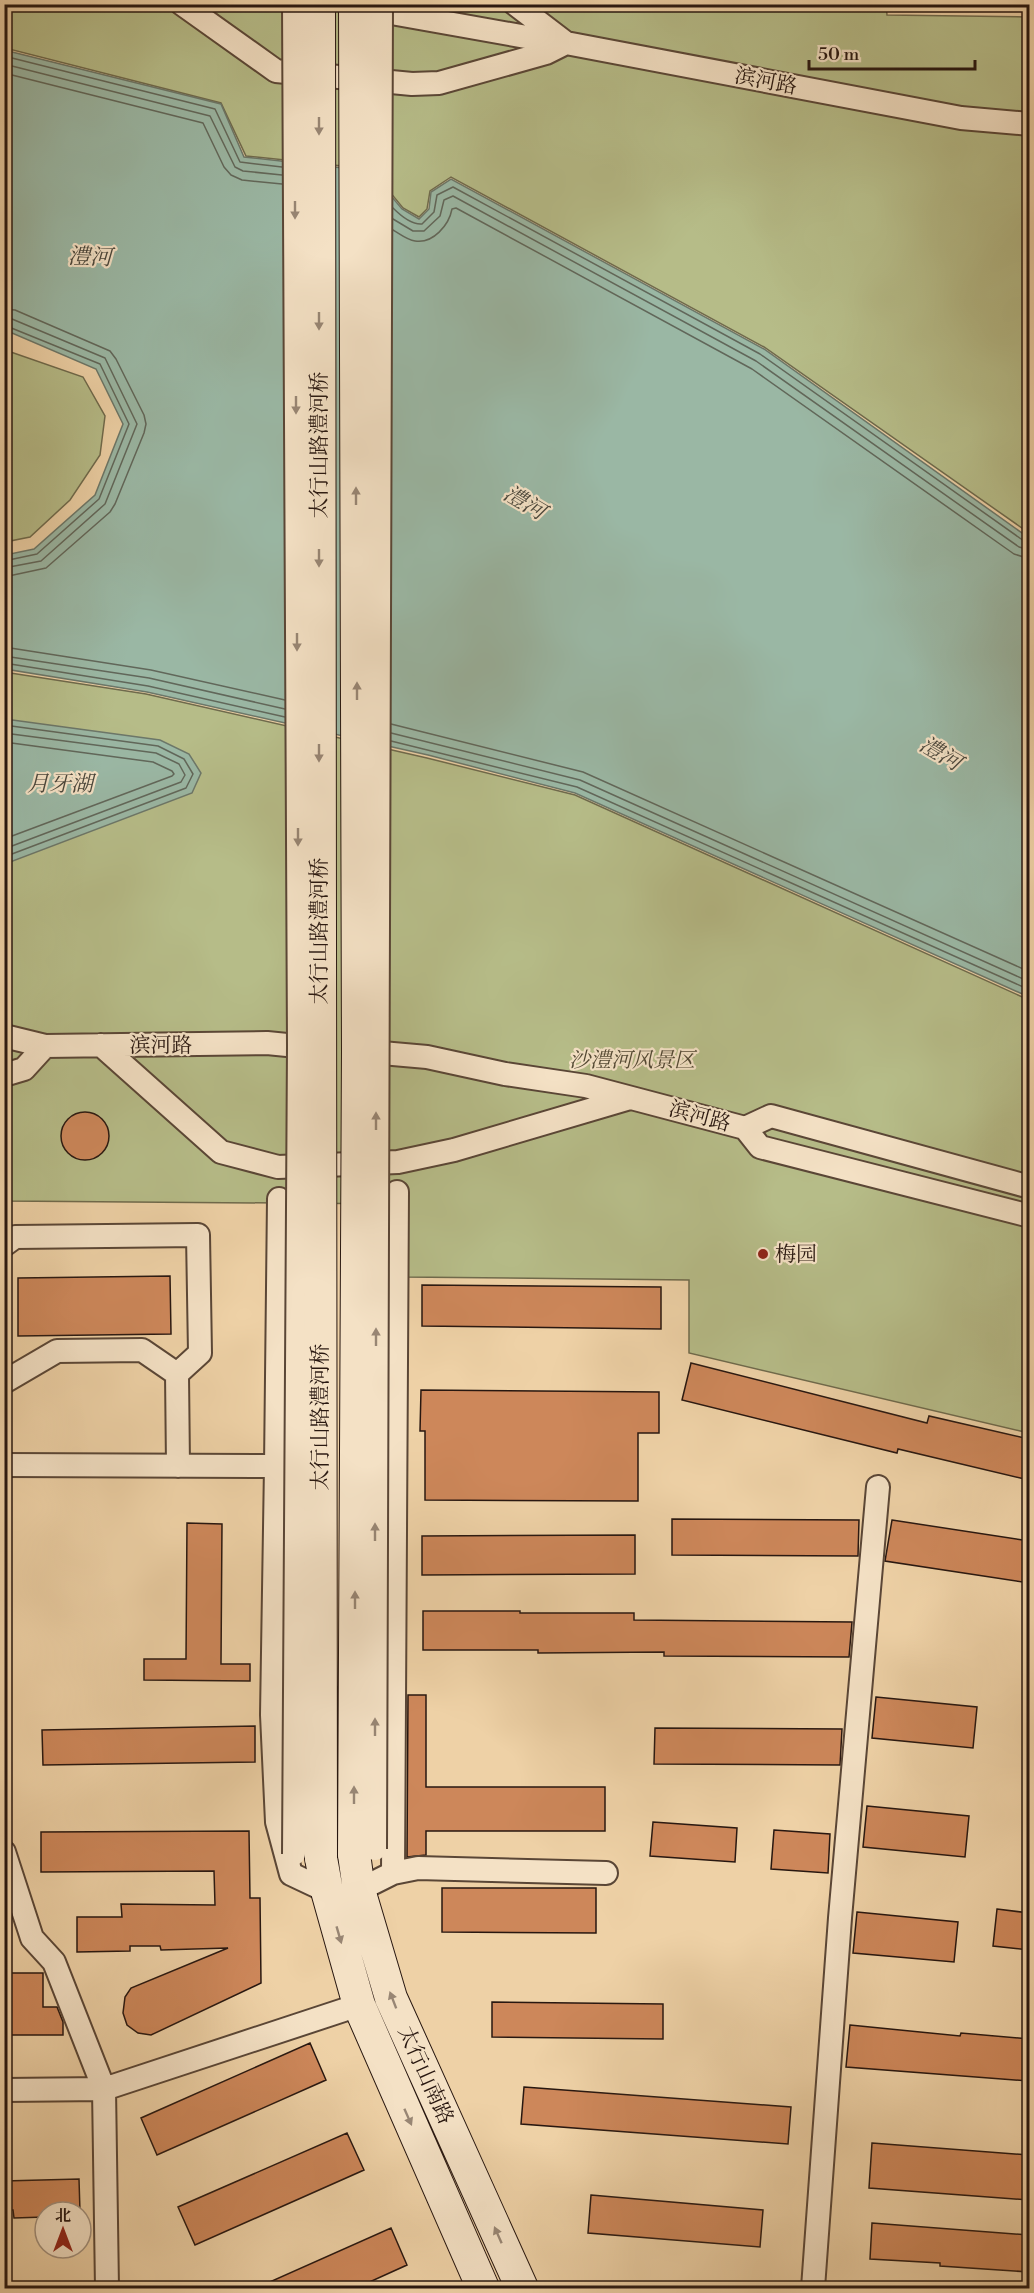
<svg xmlns="http://www.w3.org/2000/svg" width="1034" height="2293" font-family="'Libre Bodoni','Noto Serif SC',serif">
  <style>
    .green { fill: #b6bc88; stroke: #6f6a4c; stroke-width: 1.5 }
    .water { fill: #9ab7a4; stroke: #6c7769; stroke-width: 1.5 }
    .lines { fill: none; stroke-linecap: round; stroke-linejoin: round }
    .shore { stroke: #61675a; stroke-width: 1.5 }
    .building { fill: #cd875a; stroke: #281710; stroke-width: 1.5 }
    .minor-casing { stroke: #5a4636; stroke-width: 26 }
    .secondary-casing { stroke: #281710; stroke-width: 34 }
    .minor { stroke: #f4e1c5; stroke-width: 22 }
    .secondary { stroke: #f4e1c5; stroke-width: 32 }
    .minor-bridge-casing { stroke: #5a4636; stroke-width: 26; stroke-linecap: butt }
    .secondary-bridge-casing { stroke: #281710; stroke-width: 34; stroke-linecap: butt }
    .minor-bridge { stroke: #f4e1c5; stroke-width: 22 }
    .secondary-bridge { stroke: #f4e1c5; stroke-width: 32 }
    .oneway { fill: #988674 }
    .poi-dot { fill: #8f2418; stroke: #f4e1c5; stroke-width: 2 }
    .labels { text-anchor: middle; stroke-width: 4.5; stroke-linejoin: round; paint-order: stroke }
    .street-label { font-size: 21px; fill: #281710; stroke: #f4e1c5 }
    .park-label { font-size: 21px; font-style: italic; fill: #534934; stroke: #f4e1c5 }
    .poi-label { font-size: 21px; fill: #281710; stroke: #f4e1c5; text-anchor: start }
    .water-label { font-size: 22px; font-style: italic; fill: #4a473c; stroke: #f4e1c5 }
  </style>
  <rect width="100%" height="100%" fill="#eed1a6"/>
  <filter id="stains"><feTurbulence type="fractalNoise" baseFrequency=".00333" numOctaves="4"/><feColorMatrix values="0 0 0 0 .2 0 0 0 0 .09 0 0 0 0 .02 0 0 0 .5 -.17"/></filter>
  <radialGradient id="worn" r=".72"><stop offset=".6" stop-color="#630" stop-opacity="0"/><stop offset="1" stop-color="#630" stop-opacity=".3"/></radialGradient>
  <path class="green" d="M886,4L887,15L1029,17V533L764,347L451,177L430,191L427,209L419,217L403,208L371,169L246,156L221,103L5,48L4,5Z
    M5,350L83,377L105,416L100,455L70,500L30,537L5,542Z
    M4,672L146,694L427,758L575,795L1029,1000V1433L689,1353V1280L404,1277L405,1204L5,1201Z"/>
  <path class="water" d="M4,50L221,104L244,157L370,171L402,209L419,219L429,209L431,192L451,179L764,349L1029,538V997L575,793L428,755L147,692L5,669V555L34,549L95,495L123,424L96,369L5,330Z
    M5,719L160,740L189,754L201,773L192,793L5,864Z"/>
  <g class="lines">
    <path class="shore" d="M4,56L215,109L240,162L282,167
      M4,64L210,116L235,167L243,171L282,175
      M4,73L203,123L224,167L231,175L242,180L282,184
      M393,208C400,215 411,225 422,224L434,212L437,195L453,187L760,354L1024,541L1030,542
      M393,219L413,231H424L440,216L444,200L453,196L756,361L1019,547L1030,550
      M393,230C400,234 407,240 415,241C433,244 449,225 452,209L456,208L752,369L1014,554L1030,559
      M4,309L15,310L110,351L116,359L144,415L146,424L144,433L115,504L110,512L46,568L4,577
      M4,318L12,319L105,358L137,424L105,504L41,561L4,568
      M4,325L100,364L129,424L99,499L37,554L4,561
      M4,647L151,670L285,700
      M4,656L149,678L285,709
      M4,663L148,686L285,717
      M391,724L583,772L1030,972
      M4,725L158,746L184,759L193,774L186,788L4,857
      M4,733L156,753L179,764L185,775L181,782L4,849
      M391,733L580,780L1030,982
      M391,741L577,787L1030,990
      M4,742L153,762L172,771L174,774L172,776L4,839"/>
  </g>
  <path class="building" d="M61 1136a24 24 0 1 1 48 0a24 24 0 1 1-48 0Z
    M170,1276L171,1334L18,1336V1278Z
    M422,1285L661,1287V1329L422,1326Z
    M691,1363L927,1423L929,1416L1029,1439V1480L898,1449L897,1453L682,1400Z
    M421,1390L659,1392V1433H638V1501L425,1500V1431H420Z
    M672,1519L859,1520L858,1556L672,1555Z
    M892,1520L1029,1541V1583L885,1561Z
    M187,1523L222,1524L221,1664H250V1681L144,1680V1659H186Z
    M635,1535V1574L422,1575V1536Z
    M423,1611H520V1613H634V1620L852,1622L851,1634L849,1657L664,1656V1652L538,1653V1650H423Z
    M408,1695H426V1787H605V1831H426V1855L407,1857Z
    M876,1697L977,1707L973,1748L872,1738Z
    M255,1726V1762L43,1765L42,1730Z
    M655,1728L842,1729L840,1765L654,1764Z
    M867,1806L969,1816L965,1857L863,1847Z
    M653,1822L737,1828L735,1862L650,1856Z
    M774,1830L830,1834L828,1873L771,1869Z
    M249,1831L250,1898H260L261,1983L151,2035L138,2033L127,2025L123,2013L125,1997L131,1988L228,1948L161,1950L160,1946H130V1951L77,1952V1917H122L121,1904L215,1905L214,1871L41,1872V1832Z
    M442,1888H596V1933L442,1932Z
    M997,1909L1029,1913V1950L993,1946Z
    M857,1912L958,1922L954,1962L853,1953Z
    M4,1973H43V2007H57L63,2022V2035H4Z
    M492,2002L663,2004V2039L492,2037Z
    M850,2025L960,2036L961,2033L1029,2039V2081L846,2067Z
    M310,2043L326,2080L157,2155L141,2118Z
    M524,2087L791,2107L788,2144L521,2124Z
    M347,2133L364,2170L195,2245L178,2207Z
    M872,2143L1029,2155V2200L869,2188Z
    M79,2179L80,2212H45V2217L14,2218L13,2210H4V2181Z
    M591,2195L763,2210L760,2247L588,2233Z
    M872,2223L1029,2235V2272L940,2266V2263L870,2259Z
    M391,2228L407,2265L354,2289H254Z"/>
  <g class="lines">
    <defs>
      <path id="minor" d="M182,4L276,71L412,84L439,83L546,53L566,43
        M515,4L566,43L961,118L1030,124
        M363,8L560,43
        M4,1036L45,1046L267,1043L317,1048
        M101,1045L221,1152L278,1167L398,1162L454,1150L630,1098
        M359,1051L427,1057L505,1074L586,1086L745,1128L760,1147L1030,1216
        M4,1075L24,1069L45,1046
        M745,1128L771,1116L1030,1187
        M4,1245L15,1237L198,1235L200,1353L177,1374
        M4,1382L57,1351L142,1350L177,1374L178,1466
        M4,1465L276,1466L272,1715L277,1822L291,1874L327,1891
        M276,1466L279,1199
        M4,1852L32,1938L54,1962L104,2089L107,2288
        M393,1873L397,1192
        M359,1890L393,1873L418,1868L606,1873
        M4,2090L104,2089L359,2005
        M813,2288L840,1918L878,1487"/>
      <path id="secondary" d="M354,1854L359,1890L391,1998L522,2288
        M321,1858L327,1891L359,2005L483,2288"/>
    </defs>
    <use href="#minor" class="minor-casing"/>
    <use href="#secondary" class="secondary-casing"/>
    <use href="#minor" class="minor"/>
    <use href="#secondary" class="secondary"/>
    <defs>
      <path id="minor-bridge" d="M375,1849L381,4
        M294,1854L299,1046L294,4"/>
      <path id="secondary-bridge" d="M319,4L321,1858
        M354,1854L358,1051L355,4"/>
    </defs>
    <use href="#minor-bridge" class="minor-bridge-casing"/>
    <use href="#secondary-bridge" class="secondary-bridge-casing"/>
    <use href="#minor-bridge" class="minor-bridge"/>
    <use href="#secondary-bridge" class="secondary-bridge"/>
  </g>
  <defs><path id="oneway-solid" d="M-6-.8H1V-3.2L6.5 0L1 3.2V.8H-6Z" transform="scale(1.5)"/></defs>
  <g class="oneway">
    <use href="#oneway-solid" transform="translate(319 126) rotate(90)"/>
    <use href="#oneway-solid" transform="translate(295 210) rotate(90)"/>
    <use href="#oneway-solid" transform="translate(319 321) rotate(90)"/>
    <use href="#oneway-solid" transform="translate(296 405) rotate(90)"/>
    <use href="#oneway-solid" transform="translate(356 496) rotate(-90)"/>
    <use href="#oneway-solid" transform="translate(319 558) rotate(90)"/>
    <use href="#oneway-solid" transform="translate(297 642) rotate(90)"/>
    <use href="#oneway-solid" transform="translate(357 691) rotate(-90)"/>
    <use href="#oneway-solid" transform="translate(319 753) rotate(90)"/>
    <use href="#oneway-solid" transform="translate(298 837) rotate(90)"/>
    <use href="#oneway-solid" transform="translate(376 1121) rotate(-90)"/>
    <use href="#oneway-solid" transform="translate(376 1337) rotate(-90)"/>
    <use href="#oneway-solid" transform="translate(375 1532) rotate(-90)"/>
    <use href="#oneway-solid" transform="translate(355 1600) rotate(-90)"/>
    <use href="#oneway-solid" transform="translate(375 1727) rotate(-90)"/>
    <use href="#oneway-solid" transform="translate(354 1795) rotate(-90)"/>
    <use href="#oneway-solid" transform="translate(339 1935) rotate(74)"/>
    <use href="#oneway-solid" transform="translate(393 2000) rotate(-111)"/>
    <use href="#oneway-solid" transform="translate(408 2117) rotate(66)"/>
    <use href="#oneway-solid" transform="translate(498 2235) rotate(-114)"/>
  </g>
  <circle class="poi-dot" cx="763" cy="1254" r="6"/>
  <g class="labels">
    <g class="street-label">
      <text transform="translate(766 81) rotate(11)" y="7">滨河路</text>
      <text transform="translate(319 445) rotate(-90)" y="7">太行山路澧河桥</text>
      <text transform="translate(319 931) rotate(-90)" y="7">太行山路澧河桥</text>
      <text x="161" y="1052">滨河路</text>
      <text transform="translate(700 1116) rotate(15)" y="7">滨河路</text>
      <text transform="translate(320 1417) rotate(-90)" y="7">太行山路澧河桥</text>
      <text transform="translate(426 2075) rotate(66)" y="7">太行山南路</text>
    </g>
    <g class="park-label">
      <text x="632" y="1067">沙澧河风景区</text>
    </g>
    <g class="poi-label">
      <text x="775" y="1261">梅园</text>
    </g>
    <g class="water-label">
      <text transform="translate(90 256) rotate(2)" y="8">澧河</text>
      <text transform="translate(525 502) rotate(31)" y="8">澧河</text>
      <text transform="translate(941 753) rotate(31)" y="8">澧河</text>
      <text x="60" y="791">月牙湖</text>
    </g>
  </g>
  <rect width="1034" height="2293" fill="none" stroke="#eed1a6" stroke-width="24"/>
  <rect x="6" y="6" width="1022" height="2281" fill="none" stroke="#281710" stroke-width="3"/>
  <rect x="12" y="12" width="1010" height="2269" fill="none" stroke="#281710" stroke-width="1.5"/>
  <g transform="translate(63 2230)"><circle r="28" fill="#f4e1c5" stroke="#a2907d" stroke-width="1.5"/>
  <path d="M0-4.5L10 22L0 15L-10 22Z" fill="#8f2418"/>
  <text y="-9" font-size="16" font-weight="bold" text-anchor="middle" fill="#281710">北</text>
  </g>
  <path d="M809 60v9h166v-9" fill="none" stroke="#281710" stroke-width="3"/>
  <text x="818" y="60" font-size="18" fill="#281710" stroke="#f4e1c5" stroke-width="4.5" paint-order="stroke">50 m</text>
  <rect width="100%" height="100%" filter="url(#stains)"/>
  <rect width="100%" height="100%" fill="url(#worn)"/>
</svg>
